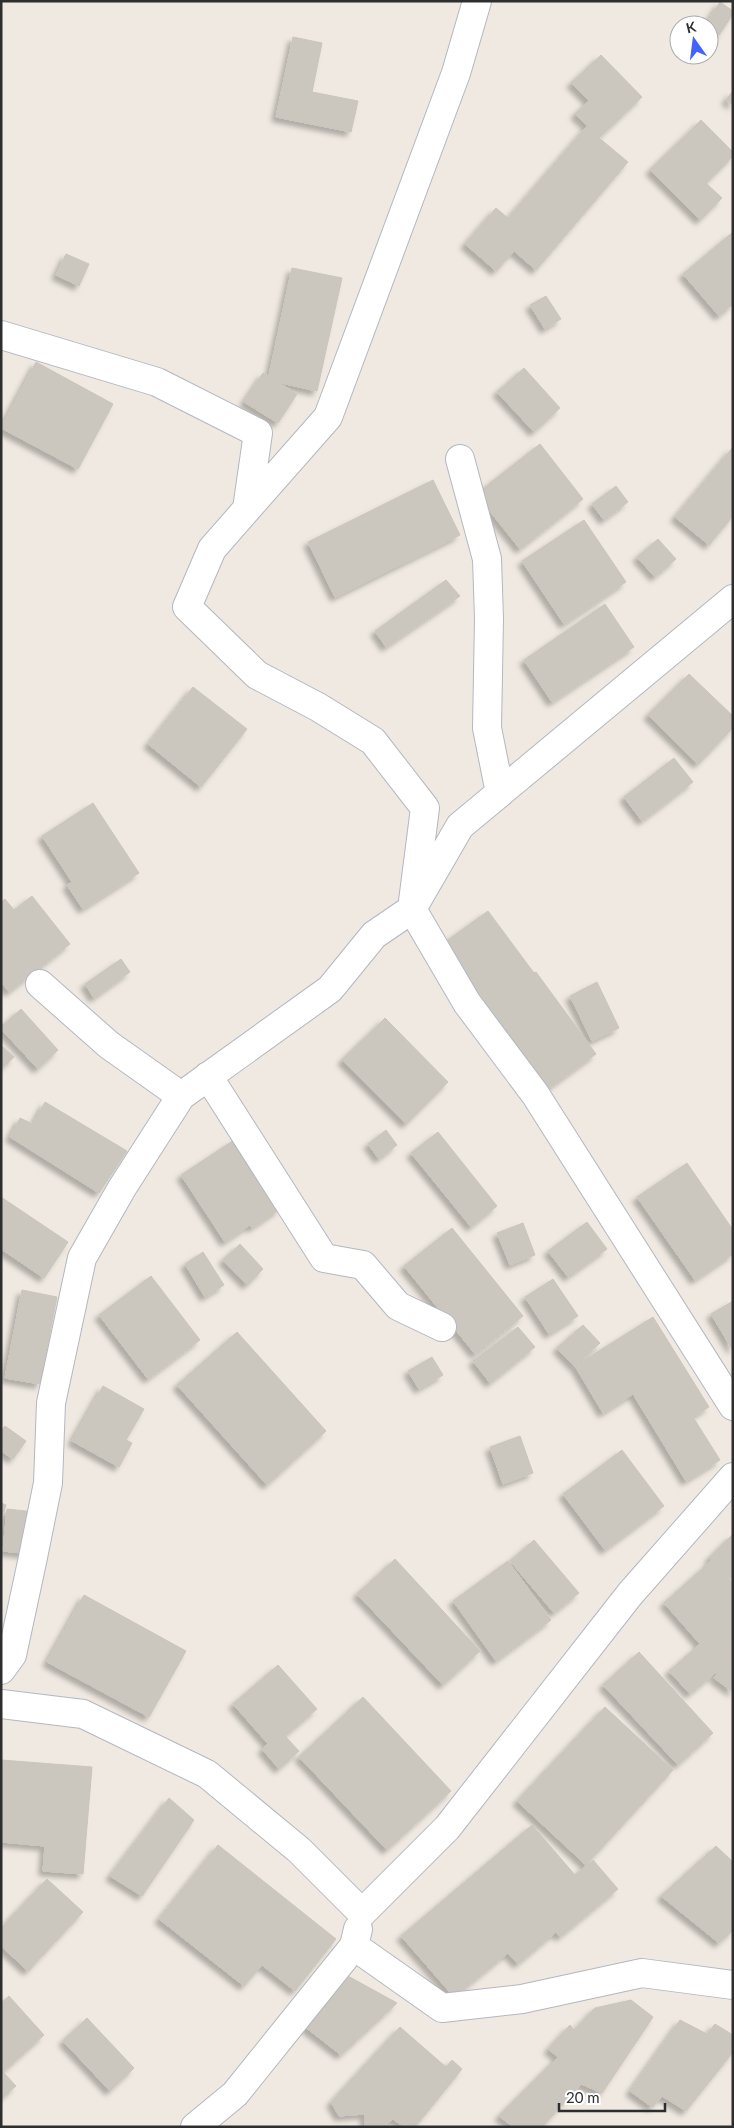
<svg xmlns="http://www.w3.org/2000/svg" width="734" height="2128" font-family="Lato,sans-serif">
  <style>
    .building { fill: #cbc7bf; stroke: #cbc5ba; filter: url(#shadow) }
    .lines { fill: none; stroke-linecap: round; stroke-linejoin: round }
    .street-casing { stroke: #b4b7c1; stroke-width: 30 }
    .secondary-casing { stroke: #b4b7c1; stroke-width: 30 }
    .street { stroke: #fff; stroke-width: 28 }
    .secondary { stroke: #fff; stroke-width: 28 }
  </style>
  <defs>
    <filter id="shadow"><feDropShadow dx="-4.5" dy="4.5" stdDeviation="2.5" flood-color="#0004"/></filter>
  </defs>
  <rect width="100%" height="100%" fill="#efe9e1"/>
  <path class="building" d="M720,2L733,11V14L719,35L709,30V25H705Z
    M293,37L322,43L312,92L358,101L351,132L276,117Z
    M601,55L642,97L599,138L575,114L589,101L571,83Z
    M733,91V105L726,100Z
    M701,120L733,152V156L706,183L722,198L700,220L650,170Z
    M586,127L628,162L536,270L514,251L496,271L465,244L496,208L508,218Z
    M733,232V304L719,316L683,274Z
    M66,254L89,264L79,286L56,275Z
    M292,268L342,278L317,391L268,380Z
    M546,296L561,319L545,329L530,305Z
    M36,362L113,404L78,469L1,428Z
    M524,368L560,408L534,432L497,392Z
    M263,373L297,394L278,423L244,402Z
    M540,444L583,499L520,549L476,494Z
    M733,447V516L709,545L675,517Z
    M433,480L460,535L335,597L308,542Z
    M616,486L628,502L604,520L592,504Z
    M584,520L626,582L564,624L522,561Z
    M658,539L676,559L655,577L637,557Z
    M446,580L460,596L386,647L375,631Z
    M605,604L634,647L552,702L524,660Z
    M689,674L733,716V728L698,764L648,715Z
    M193,687L247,729L201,787L148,744Z
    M674,758L693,782L642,821L624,797Z
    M93,803L139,873L83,909L67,885L72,882L42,836Z
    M32,896L70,944L9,992L1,982V902L5,899L14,910Z
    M488,911L534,973L536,972L596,1054L544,1092L438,947Z
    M121,959L130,972L94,998L85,984Z
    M597,982L619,1028L592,1041L570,996Z
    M21,1009L58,1050L38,1069L1,1029V1027Z
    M385,1018L448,1082L406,1124L342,1060Z
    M1,1045L14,1057L1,1069Z
    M45,1102L127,1151L99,1193L10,1137L20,1118L33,1124Z
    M386,1130L397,1145L379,1159L368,1144Z
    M438,1132L497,1206L471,1227L411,1153Z
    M234,1140L280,1209L252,1228L250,1225L225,1242L181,1175Z
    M687,1163L733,1230V1254L695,1280L637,1197Z
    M1,1197L68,1242L44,1278L1,1249Z
    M587,1222L607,1249L568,1277L548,1251Z
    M523,1223L535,1255L510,1265L497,1233Z
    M452,1228L523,1316L475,1354L404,1266Z
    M240,1244L263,1269L247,1285L223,1260Z
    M203,1252L224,1285L205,1297L185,1264Z
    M151,1276L200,1340L148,1379L99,1315Z
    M553,1279L578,1316L549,1334L525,1297Z
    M22,1290L57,1297L40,1384L5,1378Z
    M733,1301V1349H732L711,1314Z
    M653,1317L709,1407L693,1417L720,1460L686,1481L633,1394L603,1413L575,1366Z
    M583,1325L600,1343L574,1366L557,1348Z
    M518,1327L535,1347L490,1383L473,1361Z
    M237,1332L326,1431L267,1485L177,1385Z
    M432,1357L443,1375L419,1389L408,1371Z
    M103,1386L144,1409L126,1440L132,1443L119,1467L72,1441Z
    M5,1426L26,1441L13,1459L1,1451V1431Z
    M520,1436L533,1473L503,1484L490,1447Z
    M622,1450L664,1506L605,1550L563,1494Z
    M1,1503L6,1505L1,1521Z
    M7,1509L34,1512L30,1554L3,1551Z
    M733,1534V1581L709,1558Z
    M534,1540L579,1593L554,1613L510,1561Z
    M395,1559L480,1651L443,1685L357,1594Z
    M712,1560L733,1583V1658L690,1694L669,1671L700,1644L664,1603Z
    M508,1561L551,1620L496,1661L453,1601Z
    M84,1595L186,1651L149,1717L47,1662Z
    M639,1652L713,1733L678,1765L603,1685Z
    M731,1655L733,1657V1692L714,1678Z
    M278,1665L317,1709L285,1736L299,1751L279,1769L262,1749L268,1744L233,1704Z
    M363,1697L451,1791L387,1850L299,1757Z
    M605,1707L673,1770L586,1865L517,1801Z
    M1,1760L92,1767L83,1874L43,1871L45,1846L1,1842Z
    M169,1798L194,1820L142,1896L110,1876Z
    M532,1825L575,1875L593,1860L618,1889L560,1937L556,1932L518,1964L508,1953L454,1997L401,1936Z
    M218,1845L336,1939L295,1991L262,1965L244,1986L159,1919Z
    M716,1846L733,1862V1930L719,1943L661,1896Z
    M47,1879L83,1912L28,1971L1,1946V1928Z
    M348,1976L397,2003L341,2055L304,2026Z
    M9,1996L44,2035L3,2072L16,2086L1,2099V2003Z
    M631,2000L653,2017L602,2093L581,2084L542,2127H513L499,2116L558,2057L548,2049L570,2025L574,2030L595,2008Z
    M87,2018L134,2068L110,2091L63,2041Z
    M680,2020L707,2034L715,2024L733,2035V2052L686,2111L662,2096L652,2107L630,2091Z
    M400,2027L446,2067L452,2060L462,2069L415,2127H404L393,2119L382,2127H369L365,2126V2114L339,2116L331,2102Z"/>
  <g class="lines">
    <defs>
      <path id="street" d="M1,335L157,382L258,433L247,509L212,549L187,607L257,675L318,707L373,741L425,808L412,909L374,935L330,989L181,1096L122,1188L82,1258L51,1403L48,1483L32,1562L12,1655L1,1670
        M460,459L487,559L489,619L487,728L500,793
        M247,509L328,417L456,73L477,1
        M733,599L460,826L412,909L467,1003L535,1094L733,1406
        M40,984L109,1045L181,1096
        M208,1076L324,1258L363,1265L398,1306L442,1327
        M354,1946L442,2008L522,1999L642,1973L733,1985
        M195,2127L235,2094L354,1946L358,1929"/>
      <path id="secondary" d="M1,1704L83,1714L207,1774L299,1850L362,1913L447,1828L630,1594L733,1477"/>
    </defs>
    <use href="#street" class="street-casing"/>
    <use href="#secondary" class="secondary-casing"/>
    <use href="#street" class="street"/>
    <use href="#secondary" class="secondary"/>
  </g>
  <rect width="734" height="2128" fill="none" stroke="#2e2e2e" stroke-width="5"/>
  <g transform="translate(694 40) rotate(346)"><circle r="24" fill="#ffffff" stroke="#ababab"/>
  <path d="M0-4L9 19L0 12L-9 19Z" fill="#4264fb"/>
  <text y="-8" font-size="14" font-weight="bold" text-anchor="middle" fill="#2e2e2e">K</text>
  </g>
  <path d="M559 2103v8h106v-8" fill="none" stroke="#2e2e2e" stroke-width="2.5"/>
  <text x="566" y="2103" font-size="15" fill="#2e2e2e" stroke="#ffffff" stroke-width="4" paint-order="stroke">20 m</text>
</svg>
